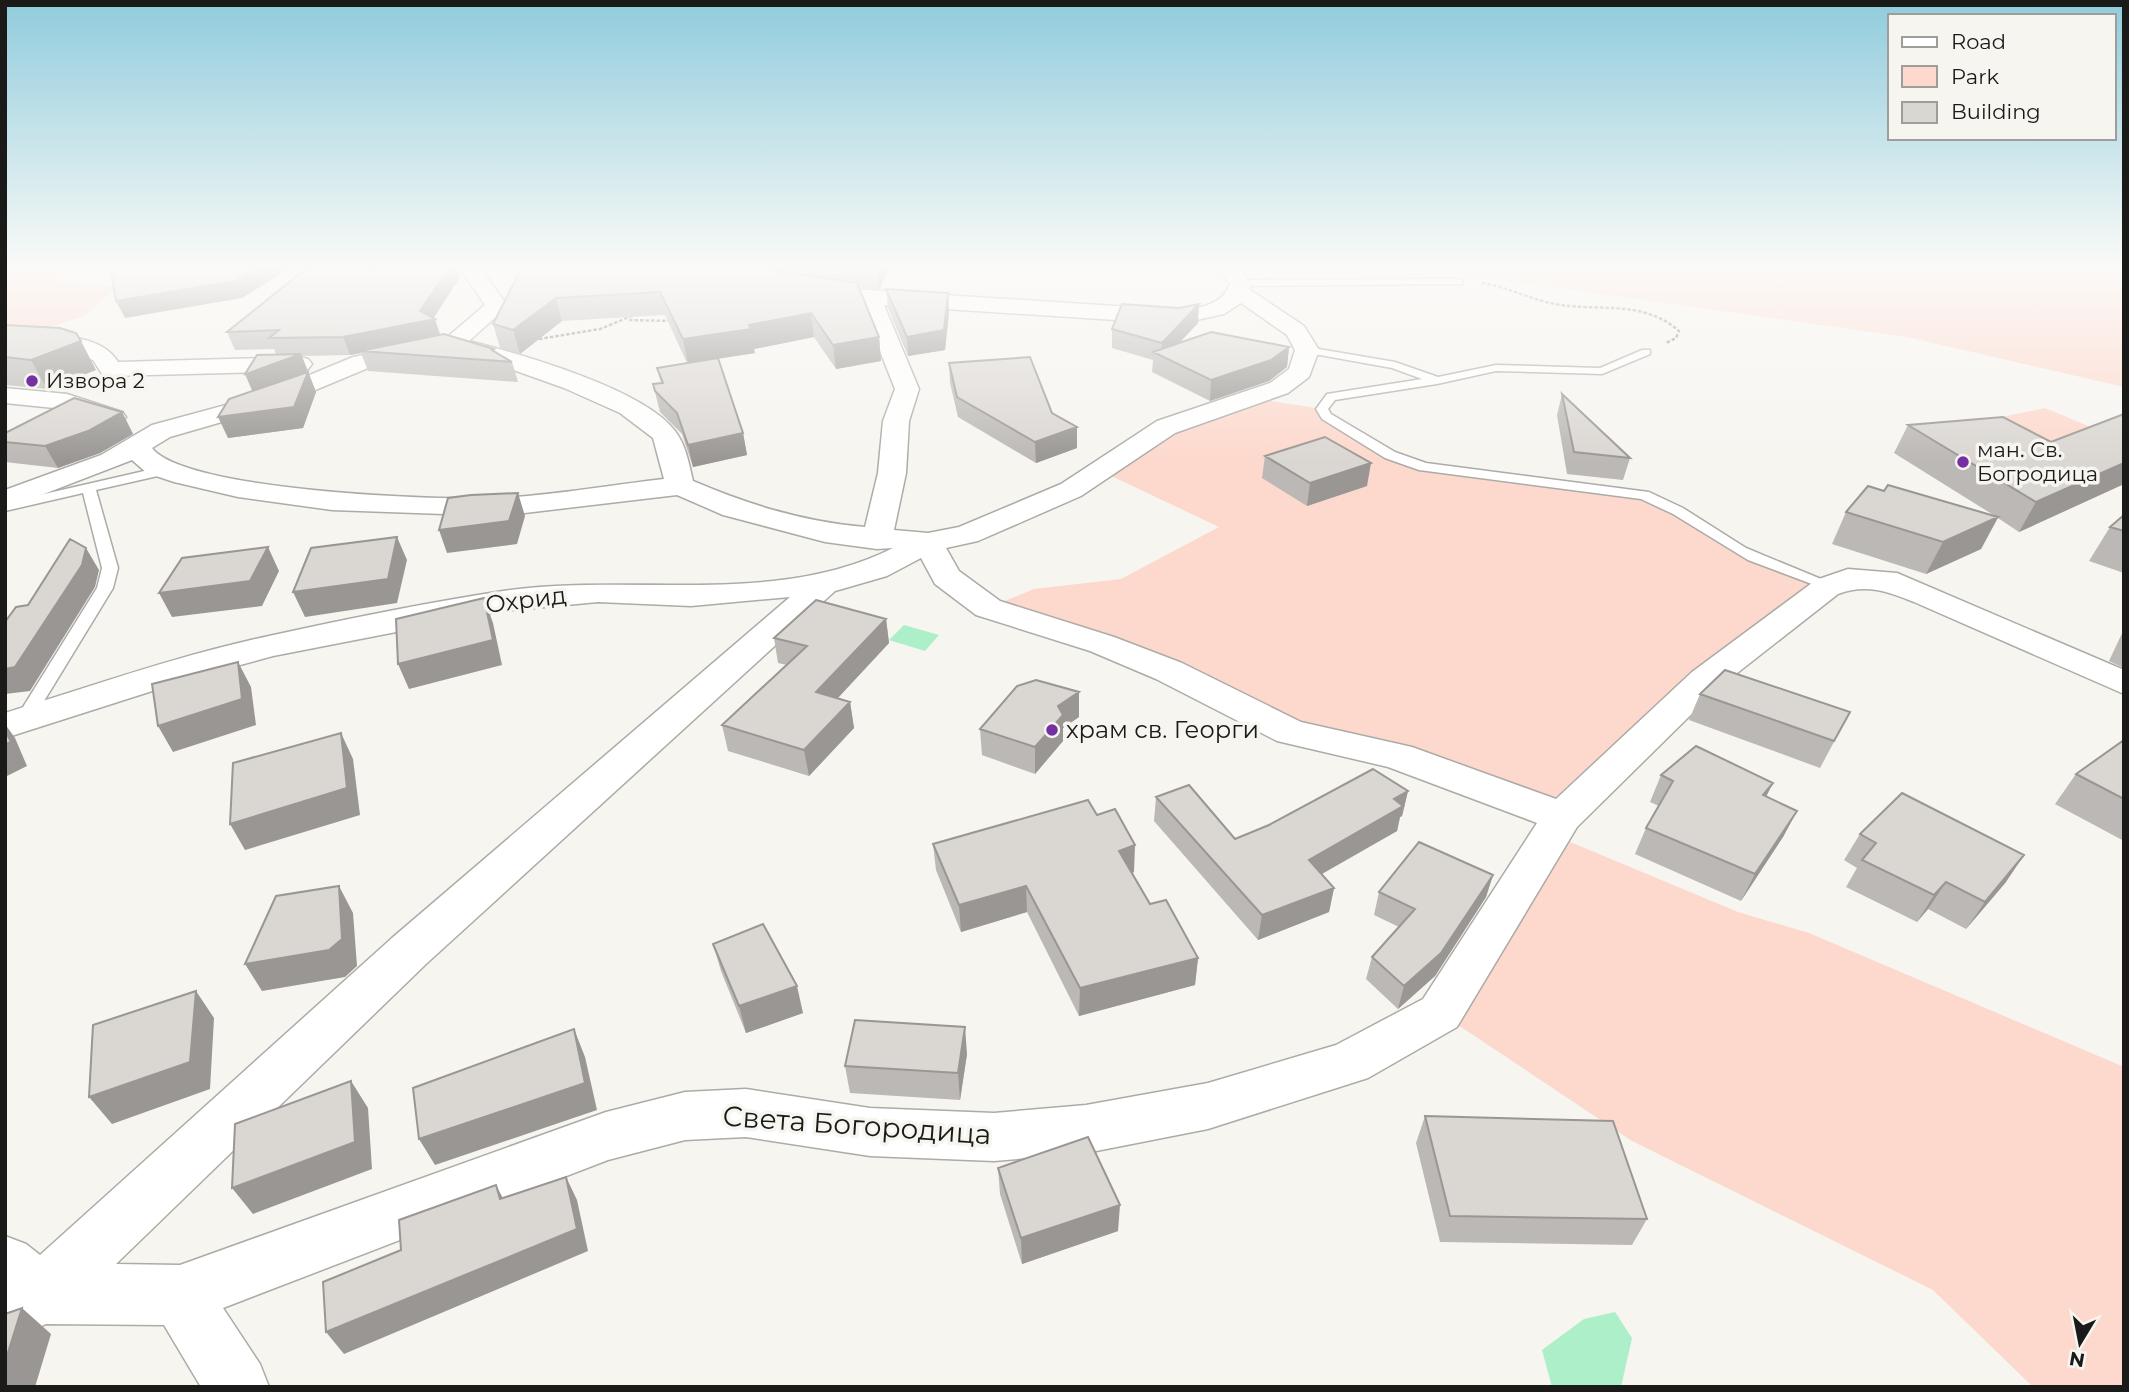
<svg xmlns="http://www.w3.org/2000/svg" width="2129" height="1392" font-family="Montserrat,sans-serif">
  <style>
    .green { fill: #fdd8cc }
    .water { fill: #acefc9 }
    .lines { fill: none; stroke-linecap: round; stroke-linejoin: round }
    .service-casing { stroke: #acaba6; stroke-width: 3 }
    .minor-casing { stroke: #acaba6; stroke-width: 3 }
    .path { stroke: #868682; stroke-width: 2.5; stroke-dasharray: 3.5 2; stroke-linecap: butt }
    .service { fill: #fff; fill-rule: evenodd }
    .minor { fill: #fff; fill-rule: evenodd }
    .wall { fill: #bbb8b5 }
    .shaded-wall { fill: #999693 }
    .building { fill: #dad6d2; stroke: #999693; stroke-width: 2 }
    .poi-dot { fill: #742fa3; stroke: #f6f5f0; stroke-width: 2.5 }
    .labels { text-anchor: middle; stroke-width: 7; stroke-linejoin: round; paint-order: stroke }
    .far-poi-label { font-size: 21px; fill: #1a1a18; stroke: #f6f5f0; text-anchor: start }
    .street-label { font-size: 24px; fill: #1a1a18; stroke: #f6f5f0 }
    .poi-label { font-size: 24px; fill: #1a1a18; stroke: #f6f5f0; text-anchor: start }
    .near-street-label { font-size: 28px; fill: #1a1a18; stroke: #f6f5f0 }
  </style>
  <rect width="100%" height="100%" fill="#f6f5f0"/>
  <path class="green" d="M5,267H83L59,275L55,280L118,286L83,317L25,334H5Z
    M1369,267H2124V387L1907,337L1450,273Z
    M1252,398L1322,409L1390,455L1424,467L1644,495L1729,543L1830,586L1562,817L1290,732L988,608L1034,589L1121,579L1219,527L1101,471L1166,427Z
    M2045,408L2112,436L2034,454L1968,424Z
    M1551,834L1738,912L1809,933L2124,1067V1387H2033L1933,1290L1632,1141L1440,1013Z"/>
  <path class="water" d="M904,625L939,635L925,651L889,640Z
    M1615,1312L1632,1338L1621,1387H1552L1542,1350L1584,1319Z"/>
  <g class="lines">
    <defs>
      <path id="service" d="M1459,279L1462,280V284L1241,286L1236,283L1241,280Z
        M1307,347L1395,362L1438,377L1496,365L1600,368L1642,350H1650V354L1602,374L1496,371L1437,384L1335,400L1328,409L1331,414L1395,452L1426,463L1649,492L1683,508L1746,548L1838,586L1830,591L1825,589L1748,560L1673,514L1641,499L1419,470L1385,458L1322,419L1316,409L1327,394L1422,379L1392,368L1303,352L1301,350Z
        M166,466L171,467V473L96,490L118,568L113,588L30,724H18L15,720L97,588L102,568L83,493L5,511V503Z"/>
      <path id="minor" d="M459,267H479L508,306L469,341C520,354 644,389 675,431C686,445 689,464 693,481C749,505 804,522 865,527L878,473L883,421L895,389L861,303L807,294L804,290L807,286L1178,310C1199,308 1222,306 1230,284L1216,267H1237L1251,283L1249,289L1304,326L1319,350L1309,377L1288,393L1175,433L1081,496L978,541L946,548L959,571L1000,601L1114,637L1182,663L1301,722L1412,747L1556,799L1692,672L1816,580L1848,569L1897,573L2124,670V694L1914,602C1889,592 1866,583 1838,594L1718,688L1577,827L1457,1027L1368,1078L1208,1129L1086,1153L994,1161L870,1156L746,1137L685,1140L608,1160L223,1308L260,1364L269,1387H201L164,1325L46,1324L5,1343V1236L26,1244L40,1255L392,938L790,597L691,606L598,602L504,611L273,656L196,677L5,738V713C92,686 180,655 269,636C346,619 425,603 503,591C630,572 774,608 893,548L877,549L825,542L723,515L677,495L499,516L332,510L238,497L174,482L147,473L132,460L5,509V490L101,455L152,425L259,396L353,357L445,339L485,305ZM1241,303L1287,335L1295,350L1289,369L1270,383L1157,421L1061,484L959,527L928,533L894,530L906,473L909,421L919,389L884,305L1178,324L1224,314ZM457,350L564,388L620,413L653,438L664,479C610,485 555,495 500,498C442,501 184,491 152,448L170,437L277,406L368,368ZM921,558L935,584L976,615L1090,651L1156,679L1277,741L1388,767L1537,823L1423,999L1336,1045L1208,1083L1086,1105L994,1113L870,1108L746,1089L685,1092L606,1112L180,1265L116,1264L426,964L835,591L887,576Z
        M5,335C38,336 98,329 118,362L300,357L308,359L312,364L308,369L300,371L110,376L102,374L93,360L67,351L5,349Z
        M5,388L67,394L122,412L126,417L122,422L113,425L64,409L5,403Z"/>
    </defs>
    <use href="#service" class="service-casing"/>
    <use href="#minor" class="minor-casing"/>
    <path class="path" d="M1482,283C1507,287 1530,299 1555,304C1598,312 1643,299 1679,331L1676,338L1666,343
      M629,320L673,321
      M539,339L600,329L634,315"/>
    <use href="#service" class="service"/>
    <use href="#minor" class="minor"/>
  </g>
  <path class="wall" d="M522,267H889L879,290L858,287L879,337L881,361L836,369L814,337L754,349L755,353L718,359L743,433L747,455L693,467L682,434L660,412L653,384L661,383L657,368L687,363L665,315L562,321L520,354L500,348L493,324Z
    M375,270L460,277L433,318L440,335L495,352L512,362L518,382L368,371L361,353L350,355L302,356L316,392L303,428L228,438L253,391L245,374L276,354L274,349L235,350L227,332Z
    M886,289L948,293L949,312L945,350L908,356L888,308Z
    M1198,323L1179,343L1289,347L1287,367L1269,381L1210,401L1152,372L1153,360L1112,348V329Z
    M5,325L96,370L47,389L5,385Z
    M949,363L1052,413L1077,448L1036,463L958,417L950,383Z
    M1562,394L1630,458L1623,480L1567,474L1557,415Z
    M122,412L133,434L100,453L58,468L5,462V433Z
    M2124,414V484L2019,532L1998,518L1981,549L1926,574L1832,544L1846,512L1884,491L1995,516L1894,453L1908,425L2051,442Z
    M1265,456L1367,486L1307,506L1262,478Z
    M2124,515V573L2089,561L2110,527Z
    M886,619L889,643L838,698L850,702L854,728L809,776L728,751L722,725L787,665L778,663L774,638Z
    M2124,629V668L2109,661Z
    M1700,694L1850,712L1820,768L1689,720Z
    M1079,717L1063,728V741L1035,774L982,755L980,729Z
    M2124,740V841L2055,804L2076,774Z
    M1661,775L1766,796L1797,811L1783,837L1741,901L1635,854L1646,828L1659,806L1650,802Z
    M1408,791L1402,816L1400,817L1397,831L1322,874L1334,888L1329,912L1258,940L1154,821L1156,797L1235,839Z
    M1860,834L2006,882L1966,929L1928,909L1917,922L1846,887L1857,868L1844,860Z
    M933,844L1134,872L1132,873L1150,904L1198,958L1195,985L1079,1016L1027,912L961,932L936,870Z
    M1493,875L1486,897L1435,976L1398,1009L1366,979L1372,957L1399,927L1374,915L1379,892Z
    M713,944L803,1013L746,1033L721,971Z
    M967,1054L960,1100L850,1093L845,1066Z
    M1425,1116L1647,1219L1632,1245L1440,1242L1416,1143Z
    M998,1168L1118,1231L1022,1264L1000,1194Z"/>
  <path class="shaded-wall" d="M258,267H292L242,298L125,318L116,301Z
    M450,267H457L460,277L433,319H435L441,337L360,351L361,353L350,355L343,337L420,311Z
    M877,267H889L879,290Z
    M948,293L949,312L945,350L908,356L907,337Z
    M556,298L562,321L520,354L513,330Z
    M1199,304L1198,323L1165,358L1161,356L1162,343Z
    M811,313L814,337L754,349L755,353L688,363L683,339Z
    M879,337L881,361L836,369L833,345Z
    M81,341L96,370L47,389L31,360Z
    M1289,347L1287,367L1269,381L1210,401L1211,380Z
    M301,354L316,392L303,428L228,438L218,417L254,395L245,374Z
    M122,412L133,434L100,453L58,468L45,446Z
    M1077,427V448L1036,463L1035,442Z
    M743,433L747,455L693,467L688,445Z
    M1371,463L1367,486L1307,506L1310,483Z
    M2124,463V484L2019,532L2036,502Z
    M518,493L525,516L517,544L447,553L439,530Z
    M1998,517L1981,549L1926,574L1943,542Z
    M397,537L407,560L397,603L305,617L293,592Z
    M268,547L279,571L262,606L172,617L159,593Z
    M86,548L99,570L95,587L30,691L5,694V669Z
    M484,598L493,623L502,665L409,689L398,664Z
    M886,619L889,643L820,717L816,692Z
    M238,662L251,687L256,725L173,752L158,726Z
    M1079,692V717L1063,728V741L1035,774V747L1058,706Z
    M850,702L854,728L809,776L804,750Z
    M5,724L15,738L27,766L5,777Z
    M341,733L353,759L360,815L245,850L230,824Z
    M1773,783L1760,809L1763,795Z
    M1408,791L1402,816L1400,817L1397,831L1304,884L1309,860L1394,799Z
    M1797,811L1783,837L1741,901L1755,874Z
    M1135,845L1134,872L1118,878L1119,851Z
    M2024,855L2006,882L1966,929L1985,902Z
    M1493,875L1486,897L1435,976L1398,1009L1404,986Z
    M1946,882L1928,909L1917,922L1934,895Z
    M339,886L353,913L357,966L345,977L262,991L245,964Z
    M1026,886L1027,912L961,932L959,905Z
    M1334,888L1329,912L1258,940L1262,915Z
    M1198,958L1195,985L1079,1016L1080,988Z
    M797,986L803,1013L746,1033L739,1006Z
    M196,991L214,1018L210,1089L112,1124L89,1097Z
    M965,1027L967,1054L960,1100L958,1073Z
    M574,1029L585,1057L597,1110L435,1165L419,1139Z
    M351,1081L368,1108L372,1169L253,1214L232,1188Z
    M566,1177L577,1200L588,1251L344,1354L326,1332Z
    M496,1185L508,1208L500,1199Z
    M1120,1205L1118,1231L1022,1264L1021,1238Z
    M22,1308L51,1334L35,1387H5V1362Z"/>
  <path class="building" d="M110,267H258L235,281L116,301Z
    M318,267H348L375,270L378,267H450L420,311L435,319L343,337L269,338L279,330L227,332L302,272Z
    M522,267H751L857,283L879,337L833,345L811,313L749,325L751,329L683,339L660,292L556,298L513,330L493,324Z
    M886,289L948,293L944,330L907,337Z
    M1122,304L1179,308L1199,304L1162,343L1112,329Z
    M5,325L60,328L76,333L81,341L31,360L5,357Z
    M1211,332L1289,347L1271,360L1211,380L1153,352Z
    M444,334L494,349L492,350L512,362L360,351Z
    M301,354L249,373L245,374L257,355Z
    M1030,357L1052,413L1077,427L1035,442L957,397L949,363Z
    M718,358L743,433L688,445L677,413L655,391L653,384L663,383L657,368Z
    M308,372L294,407L218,417L229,399Z
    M1562,394L1630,458L1574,452Z
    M74,398L122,412L88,431L45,446L5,442V433Z
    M2124,414V463L2036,502L1908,425L2003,417L2051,442Z
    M1325,437L1371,463L1310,483L1265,456Z
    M1888,485L1998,517L1943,542L1846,512L1868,486L1884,491Z
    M518,493L509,521L439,530L448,498L471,495Z
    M2124,515V531L2110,527Z
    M397,537L388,579L293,592L311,548Z
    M70,539L86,548L82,565L15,667L5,669V622L16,607L28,605Z
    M268,547L250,581L159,593L182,558Z
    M484,598L493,640L398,664L396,619Z
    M816,600L886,619L816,692L850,702L804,750L722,725L807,646L774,638Z
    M238,662L242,699L158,726L152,684Z
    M1725,670L1850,712L1834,741L1700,694Z
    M1036,680L1079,692L1058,706L1063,715L1035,747L980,729L1017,686Z
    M5,730L11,742L5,744Z
    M341,733L347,788L230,824L233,763Z
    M2124,740V799L2076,774Z
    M1696,746L1773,783L1763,795L1797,811L1755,874L1646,828L1673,781L1661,775Z
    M1373,769L1408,791L1394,799L1403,806L1309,860L1334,888L1262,915L1156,797L1189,785L1235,839L1269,825Z
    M1902,793L2024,855L1985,902L1946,882L1934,895L1862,860L1876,843L1860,834Z
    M1088,800L1097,815L1115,809L1135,845L1119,851L1150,904L1166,900L1198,958L1080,988L1026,886L959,905L933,844Z
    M1419,842L1493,875L1441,953L1404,986L1372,957L1415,909L1379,892Z
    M339,886L342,939L329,950L245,964L276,896Z
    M763,924L797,986L739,1006L713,944Z
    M196,991L190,1062L89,1097L93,1025Z
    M855,1020L965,1027L958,1073L845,1066Z
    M574,1029L585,1083L419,1139L413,1088Z
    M351,1081L355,1142L232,1188L235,1124Z
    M1425,1116L1613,1121L1647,1219L1450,1216Z
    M1088,1137L1120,1205L1021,1238L998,1168Z
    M566,1177L577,1229L326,1332L323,1282L401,1250L399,1220L496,1185L500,1199Z
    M22,1308L5,1362V1314Z"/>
  <linearGradient id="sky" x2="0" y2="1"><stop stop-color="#90ccdc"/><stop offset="0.58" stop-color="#fbfaf8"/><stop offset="1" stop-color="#fbfaf8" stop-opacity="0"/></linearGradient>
  <rect width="2129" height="462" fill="url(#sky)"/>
  <g class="poi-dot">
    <circle cx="32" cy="381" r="7"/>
    <circle cx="1963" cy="462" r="7"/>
    <circle cx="1052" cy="730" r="7"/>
  </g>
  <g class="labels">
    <g class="far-poi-label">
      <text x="46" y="388">Извора 2</text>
      <text x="1977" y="457">ман. Св.<tspan x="1977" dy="24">Богродица</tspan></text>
    </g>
    <g class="street-label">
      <text transform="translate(526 600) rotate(-7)" y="8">Охрид</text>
    </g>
    <g class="poi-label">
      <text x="1066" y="738">храм св. Георги</text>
    </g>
    <g class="near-street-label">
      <text transform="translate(857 1125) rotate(4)" y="10">Света Богородица</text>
    </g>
  </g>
  <rect width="2129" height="1392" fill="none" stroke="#1a1a18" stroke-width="14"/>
  <rect x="1888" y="14" width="228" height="126" fill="#f6f5f0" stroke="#9e9d9a" stroke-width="2"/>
  <rect x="1902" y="37" width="35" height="10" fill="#ffffff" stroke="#9e9d9a" stroke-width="2"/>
  <text x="1951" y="49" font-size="21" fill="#1a1a18">Road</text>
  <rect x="1902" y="66" width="35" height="21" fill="#fdd8cc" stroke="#9e9d9a" stroke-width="2"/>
  <text x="1951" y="84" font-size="21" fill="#1a1a18">Park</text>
  <rect x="1902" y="102" width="35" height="21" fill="#dad6d2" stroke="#9e9d9a" stroke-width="2"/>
  <text x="1951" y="119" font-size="21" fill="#1a1a18">Building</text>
  <g transform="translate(2080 1343) rotate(190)" stroke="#f6f5f0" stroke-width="5" paint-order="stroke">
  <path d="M0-5L12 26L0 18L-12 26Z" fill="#1a1a18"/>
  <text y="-10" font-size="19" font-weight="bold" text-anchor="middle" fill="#1a1a18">N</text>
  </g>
</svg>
